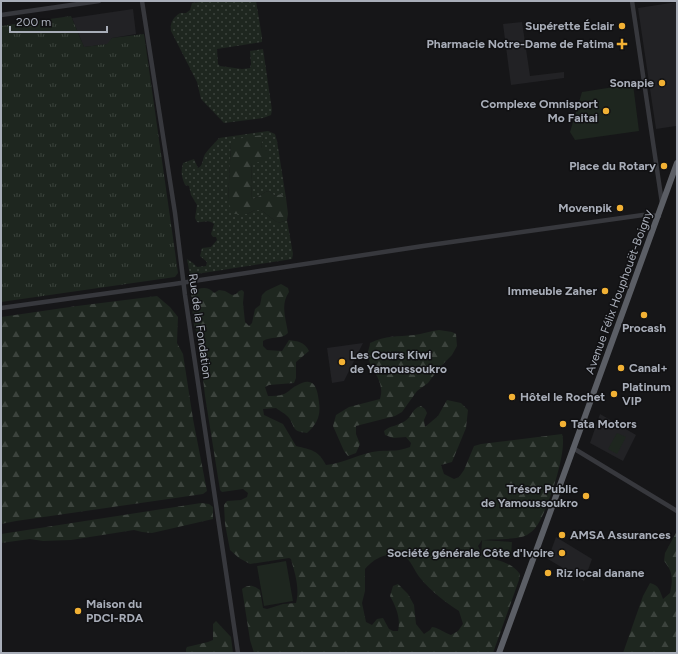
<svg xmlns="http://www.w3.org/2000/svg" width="678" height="654" font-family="Figtree,sans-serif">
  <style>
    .built { fill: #222225 }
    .grass { fill: url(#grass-dots) }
    .forest { fill: url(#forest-firs); fill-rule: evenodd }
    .park { fill: url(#park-tufts) }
    .pitch { fill: #1e261f }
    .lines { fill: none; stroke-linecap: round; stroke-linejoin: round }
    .tertiary { stroke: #37383d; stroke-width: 4.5 }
    .trunk { stroke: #5b5e65; stroke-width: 6 }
    .poi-dot { fill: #f2b134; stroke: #111113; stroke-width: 1.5 }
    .labels { text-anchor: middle; stroke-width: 3; stroke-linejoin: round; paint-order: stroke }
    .poi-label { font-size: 12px; font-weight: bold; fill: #a8adb8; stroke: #111113; text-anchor: end }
    .street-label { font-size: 12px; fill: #a8adb8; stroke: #111113 }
  </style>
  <defs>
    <pattern id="grass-dots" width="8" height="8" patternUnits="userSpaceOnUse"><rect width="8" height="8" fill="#1e261f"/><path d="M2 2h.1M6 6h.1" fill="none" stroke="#3c433d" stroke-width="1.8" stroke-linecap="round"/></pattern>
    <pattern id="forest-firs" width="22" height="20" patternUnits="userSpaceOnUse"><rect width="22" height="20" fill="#1e261f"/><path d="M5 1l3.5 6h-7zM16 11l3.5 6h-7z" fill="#3c433d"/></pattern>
    <pattern id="park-tufts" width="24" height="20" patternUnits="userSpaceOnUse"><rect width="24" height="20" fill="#1e261f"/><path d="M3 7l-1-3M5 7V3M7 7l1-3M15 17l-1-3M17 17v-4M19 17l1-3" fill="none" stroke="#3c433d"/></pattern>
  </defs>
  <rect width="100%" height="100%" fill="#161618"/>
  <path class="built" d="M677,2V123L676,126L656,129L638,8Z
    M133,9L136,34L112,38L108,44L84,47L72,18Z
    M522,22L530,76L564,72V78L511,85L503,24Z
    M363,343L344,381L332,383L327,348Z
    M600,414L636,435L623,461L590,443Z
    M556,537L592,559L584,581L548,559Z"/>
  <path class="grass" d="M208,1H256L262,37V42L217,49L218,64L220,66L242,69L250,68L251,64L250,51L263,49L272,110L271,115L263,118L224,123L201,99L197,82L171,31C170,22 173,18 180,13H186L190,10L192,3Z
    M268,131L275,134L277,141L286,198L281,194L275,196L269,191C262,192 259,199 251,199L252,184L251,162H255L267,151L262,149L261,145L264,137L231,143L228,201L247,214L255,210H261L278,223L287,220L293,254L292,259L190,275L187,259L193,263L197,267L206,266L207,262L200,256L202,248L211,247L217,240L216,237H213L211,234L214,224L211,222C206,220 202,223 197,222L195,218L197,205L191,195L189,186L185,185C181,176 181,172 183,163L194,159L198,168C204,165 202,159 205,154C209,148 215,143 219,138Z"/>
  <path class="forest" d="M263,135L264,137L261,145L262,148L267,151L268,156L259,162L251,163L252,184L251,199C259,199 262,192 269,191L275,196L281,194L286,198L288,214L287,220L278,223L261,210H255L247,214H233L228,201L231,143L236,139Z
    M281,284L288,288L289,292C280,305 286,319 288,333C281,340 270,336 263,341V346L267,350L282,351L289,340C297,341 305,342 309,351L296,362V378L294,383L269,385L265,387L268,396C273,396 279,396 284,394C287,393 291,389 294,387C313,375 317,385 319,402C321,416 317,424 307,433C291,431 296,428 289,418C286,414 280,411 276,408L263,409L264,415L283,424L296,446C312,450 318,450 326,465C345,463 360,453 379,451C392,450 397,452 410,447L411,443L406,437L393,438L385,435L384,431C391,425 398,426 405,421C412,417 412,408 421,406L425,409L427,413L424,420L425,427L438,416L447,400L461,403L468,410L466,428L452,462L441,465L444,474L454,479L459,477L464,470L474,446L481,444L562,434C568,450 547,513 536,527C534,530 530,533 527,535C518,540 493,539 482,540L478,546L481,552V556C496,560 510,561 520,574L519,580L493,653H254L250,640L242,589C249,584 253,585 260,590L263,608L267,609L283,604L296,603C300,588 295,574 291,559L289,558L250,564L239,558L230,550L225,524L224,505L227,501L241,500L247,497L248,493L243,489L222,492L220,490L205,396L198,335L194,326L191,292C199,288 208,285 214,293L219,290L225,291L232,295L236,294L239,291L242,290L244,292L243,303L245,322L249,326L252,323L255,309L260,305L262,295L266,291ZM399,553C412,559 412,568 421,579C431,591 446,603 459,611L463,624L458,631L451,635C444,633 440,628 432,627L430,630L424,634L416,624L414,605L408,594L398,584L393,586L390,596C396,607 401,618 398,631H393L389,629L383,618L377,619L372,625L366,622L362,603L365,591V569C376,557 383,555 399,553Z
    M157,296L170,307L178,317L177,343L183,354L193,419L207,491L203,494L16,521L1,524V317L77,306Z
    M439,330L452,332L456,334L457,346L452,355L440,367L428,383L417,391L402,412L395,416L356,426V434L360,444L356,453L348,456L344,451L333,426L336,415L349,407L380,399C386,379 368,370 368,353C368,350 370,346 370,343C386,335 397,337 414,335C422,334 431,331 439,330Z
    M201,503L209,504L213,507V519L152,533L142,532L134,530L71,540L43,541L30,539L1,543V534Z
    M677,531V653H623L643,596L650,583C659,585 660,591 663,599L670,593C673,579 673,572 664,561L665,553Z
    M216,621L231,637L233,653H186V649L187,647L208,642L213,640V624Z"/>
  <path class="park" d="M71,16L84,47L107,44L112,38L144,34L178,273L175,277L1,302V26Z"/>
  <path class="pitch" d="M633,84L639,131L575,140L570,132L582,92Z
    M617,433L626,437L617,454L608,449Z
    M482,540L512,542L511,558L481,556Z
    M286,561L293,601L264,606L257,566Z"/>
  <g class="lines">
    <path class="tertiary" d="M142,1L175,213L185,295L238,653
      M632,1L662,203
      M1,15L99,1
      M1,308L174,284L423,246L643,215L659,216
      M573,448L677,511"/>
    <path class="trunk" d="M499,653L677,163"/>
  </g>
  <g class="poi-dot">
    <circle cx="622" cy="26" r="4"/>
    <path d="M620 38h4v4h4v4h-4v4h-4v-4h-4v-4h4z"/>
    <circle cx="662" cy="83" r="4"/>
    <circle cx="606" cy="111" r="4"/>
    <circle cx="664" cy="166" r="4"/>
    <circle cx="620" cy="208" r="4"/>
    <circle cx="605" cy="291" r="4"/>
    <circle cx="644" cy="315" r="4"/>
    <circle cx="342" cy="362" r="4"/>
    <circle cx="621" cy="368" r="4"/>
    <circle cx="614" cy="394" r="4"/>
    <circle cx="512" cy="397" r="4"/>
    <circle cx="563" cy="424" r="4"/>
    <circle cx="586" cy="496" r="4"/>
    <circle cx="562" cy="535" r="4"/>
    <circle cx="562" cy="553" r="4"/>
    <circle cx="548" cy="573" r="4"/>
    <circle cx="78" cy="611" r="4"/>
  </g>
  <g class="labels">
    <g class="poi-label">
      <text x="614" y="30">Supérette Éclair</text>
      <text x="614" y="48">Pharmacie Notre-Dame de Fatima</text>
      <text x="654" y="87">Sonapie</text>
      <text x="598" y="108">Complexe Omnisport<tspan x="598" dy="14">Mo Faitai</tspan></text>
      <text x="656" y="170">Place du Rotary</text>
      <text x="612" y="212">Movenpik</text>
      <text x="597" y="295">Immeuble Zaher</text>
      <text x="644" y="332" text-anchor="middle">Procash</text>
      <text x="350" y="359" text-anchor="start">Les Cours Kiwi<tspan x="350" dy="14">de Yamoussoukro</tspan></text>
      <text x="629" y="372" text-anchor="start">Canal+</text>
      <text x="622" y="391" text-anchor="start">Platinum<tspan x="622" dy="14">VIP</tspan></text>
      <text x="520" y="401" text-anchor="start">Hôtel le Rochet</text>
      <text x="571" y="428" text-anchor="start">Tata Motors</text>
      <text x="578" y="493">Trésor Public<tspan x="578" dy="14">de Yamoussoukro</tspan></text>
      <text x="570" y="539" text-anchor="start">AMSA Assurances</text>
      <text x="554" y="557">Société générale Côte d'Ivoire</text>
      <text x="556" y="577" text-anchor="start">Riz local danane</text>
      <text x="86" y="608" text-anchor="start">Maison du<tspan x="86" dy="14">PDCI-RDA</tspan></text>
    </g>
    <g class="street-label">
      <text transform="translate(619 292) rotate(-70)" y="4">Avenue Félix Houphouët-Boigny</text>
      <text transform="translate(200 326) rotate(82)" y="4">Rue de la Fondation</text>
    </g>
  </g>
  <rect width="678" height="654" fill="none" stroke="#a8adb8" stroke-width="4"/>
  <path d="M10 26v6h97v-6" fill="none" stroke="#a8adb8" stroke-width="2"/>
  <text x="16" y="26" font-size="12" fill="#a8adb8" stroke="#111113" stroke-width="3" paint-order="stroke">200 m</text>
</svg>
